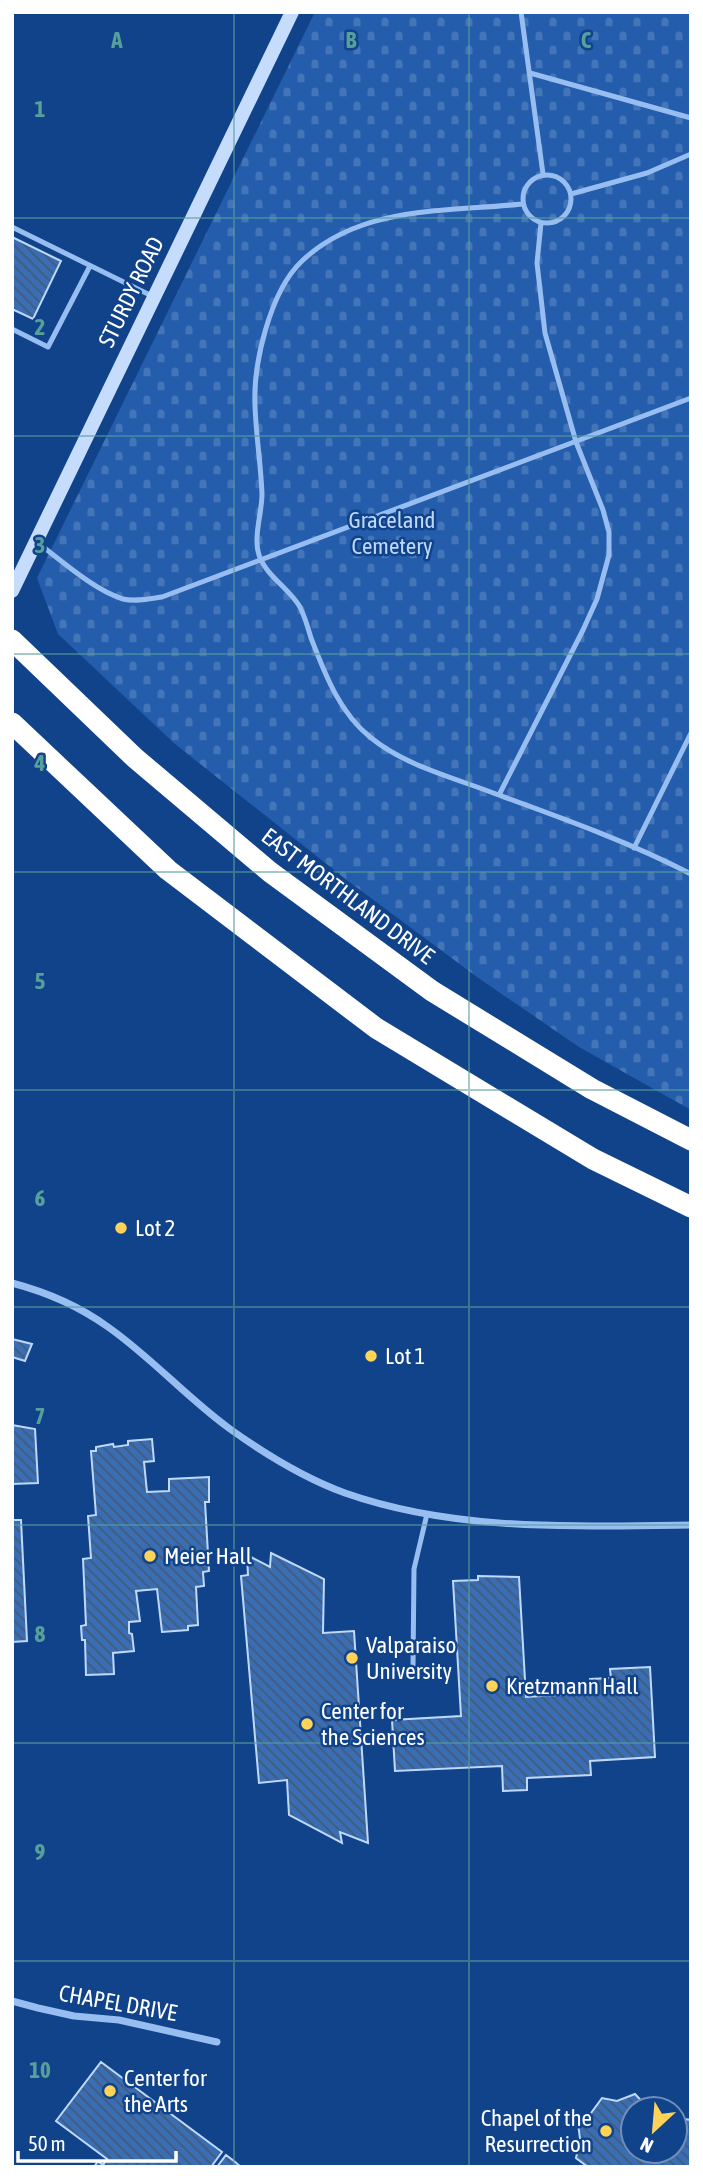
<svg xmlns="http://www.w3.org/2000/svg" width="703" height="2179" font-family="'Asap Condensed',sans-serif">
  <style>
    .cemetery { fill: url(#cemetery-stones) }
    .building { fill: url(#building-back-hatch); stroke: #bfd9fd; stroke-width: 2 }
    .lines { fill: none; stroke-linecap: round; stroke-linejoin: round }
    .lane { stroke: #98bef1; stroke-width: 5 }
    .street { stroke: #98bef1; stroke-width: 7 }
    .secondary { stroke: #c6dcfc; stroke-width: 14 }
    .highway { stroke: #fff; stroke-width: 21 }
    .grid { fill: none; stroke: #579f9a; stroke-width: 2; stroke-opacity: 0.55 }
    .poi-dot { fill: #ffd358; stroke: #11438b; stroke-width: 2.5 }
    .labels { text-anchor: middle; stroke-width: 5; stroke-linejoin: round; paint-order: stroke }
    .street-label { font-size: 23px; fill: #fff; stroke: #11438b }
    .park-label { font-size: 23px; fill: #bfd9fd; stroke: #11438b }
    .poi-label { font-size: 23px; fill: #fff; stroke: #11438b; text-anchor: start }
    .grid-label { font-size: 23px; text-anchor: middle; font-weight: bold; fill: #579f9a; stroke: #11438b; stroke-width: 5; stroke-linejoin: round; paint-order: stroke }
  </style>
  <defs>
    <pattern id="cemetery-stones" width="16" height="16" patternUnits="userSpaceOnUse" patternTransform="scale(1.75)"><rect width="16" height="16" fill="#235dab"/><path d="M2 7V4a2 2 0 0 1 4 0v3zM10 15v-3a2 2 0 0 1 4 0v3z" fill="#4475b8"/></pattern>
    <pattern id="building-back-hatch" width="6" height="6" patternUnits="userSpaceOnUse" patternTransform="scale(1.75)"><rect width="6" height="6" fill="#396eb5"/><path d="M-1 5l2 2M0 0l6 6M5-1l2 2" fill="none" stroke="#445a76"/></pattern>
  </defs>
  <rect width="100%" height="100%" fill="#11438b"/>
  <path class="cemetery" d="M315,12H691V1110L579,1047L477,977L348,881L175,744L58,634L37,578Z"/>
  <path class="building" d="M12,237L61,261L33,319L12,309Z
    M12,1339L32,1344L25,1361L12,1357Z
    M12,1425L35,1429L38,1483L12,1484Z
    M152,1439L154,1461L144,1462L147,1492L169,1491V1479L209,1477V1502H205L209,1571L203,1572L204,1586L196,1587L198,1625L188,1626V1630L162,1632L157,1589L136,1591L140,1621L129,1622V1633L132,1634L134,1651L113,1653L114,1674L86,1675L85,1640H82L81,1626L86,1625L83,1559L91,1558L88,1516L96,1515L91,1451H96V1447L113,1444L114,1447L128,1445V1441Z
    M12,1520H21L27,1641L12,1642Z
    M271,1553L324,1579L323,1633L354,1631L368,1843L340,1832L342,1843L289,1815L287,1780L259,1783L241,1576L248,1575L247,1555L270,1567Z
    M478,1576L519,1577L526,1697L591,1693L590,1679L611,1678L610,1669L650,1667L655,1757L590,1761L591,1775L527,1778V1790L503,1791L502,1766L395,1771L392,1720L461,1716L453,1581L478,1580Z
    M101,2062L222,2152L211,2167H94L98,2161L103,2165L107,2159L56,2121Z
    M635,2094L648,2108L652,2109H633V2151H675V2118L691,2120V2167H588L576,2158L580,2139L578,2123L591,2113L602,2098L617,2101Z
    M226,2155L234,2161L241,2167H217Z"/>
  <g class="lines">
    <path class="lane" d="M521,12L543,174
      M530,73L691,118
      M523 199a24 24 0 1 1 48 0a24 24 0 1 1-48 0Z
      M571,194L647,173L691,154
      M522,204C447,212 361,205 302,261C270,291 253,364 255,406C256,436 261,465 262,494C262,513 253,537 259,555C266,576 289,588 300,607C305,617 308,628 311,638C325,674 339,712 370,737C405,766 455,778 496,794C562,818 629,842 691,874
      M12,227L154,297
      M12,329L48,347L90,266
      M38,543C62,561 94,590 123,599C135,602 149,599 162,597L691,398
      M499,795L583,630L597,599L609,555V532L603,510L576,442L545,333L537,263L541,223
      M634,848L691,733
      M413,1667L414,1569L427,1514"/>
    <path class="street" d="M12,1283C46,1292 79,1306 108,1327C151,1357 187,1398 230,1429C265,1454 304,1478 345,1493C456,1532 575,1526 691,1525
      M12,2001L38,2008L74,2016L119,2020L217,2042"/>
    <path class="secondary" d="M12,591L292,12"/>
    <path class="highway" d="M12,640L135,758L270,872L432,991L592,1089L691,1140
      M12,723L168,870L376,1028L593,1159L691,1207"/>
  </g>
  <path class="grid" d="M234,12V2167M469,12V2167M12,218H691M12,436H691M12,654H691M12,872H691M12,1090H691M12,1307H691M12,1525H691M12,1743H691M12,1961H691"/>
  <g class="poi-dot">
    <circle cx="121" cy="1228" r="7"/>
    <circle cx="371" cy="1356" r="7"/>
    <circle cx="150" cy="1556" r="7"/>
    <circle cx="352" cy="1658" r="7"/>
    <circle cx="492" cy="1686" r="7"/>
    <circle cx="307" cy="1724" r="7"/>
    <circle cx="110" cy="2091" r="7"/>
    <circle cx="606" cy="2131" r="7"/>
  </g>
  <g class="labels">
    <g class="street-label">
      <text transform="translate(131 292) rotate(-64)" y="8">STURDY ROAD</text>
      <text transform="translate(348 896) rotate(37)" y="8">EAST MORTHLAND DRIVE</text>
      <text transform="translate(118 2003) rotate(10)" y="8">CHAPEL DRIVE</text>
    </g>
    <g class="park-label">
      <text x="392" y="528">Graceland<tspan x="392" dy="26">Cemetery</tspan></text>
    </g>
    <g class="poi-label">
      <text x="135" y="1236">Lot 2</text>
      <text x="385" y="1364">Lot 1</text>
      <text x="164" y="1564">Meier Hall</text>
      <text x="366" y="1653">Valparaiso<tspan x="366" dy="26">University</tspan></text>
      <text x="506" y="1694">Kretzmann Hall</text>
      <text x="321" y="1719">Center for<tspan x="321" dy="26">the Sciences</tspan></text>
      <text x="124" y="2086">Center for<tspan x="124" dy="26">the Arts</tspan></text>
      <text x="592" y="2126" text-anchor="end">Chapel of the<tspan x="592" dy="26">Resurrection</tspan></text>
    </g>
  </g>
  <g class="grid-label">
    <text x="117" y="48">A</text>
    <text x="351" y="48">B</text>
    <text x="586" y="48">C</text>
    <text x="40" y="117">1</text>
    <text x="40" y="335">2</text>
    <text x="40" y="553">3</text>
    <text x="40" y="771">4</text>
    <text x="40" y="989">5</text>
    <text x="40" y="1206">6</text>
    <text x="40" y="1424">7</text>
    <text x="40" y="1642">8</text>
    <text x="40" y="1860">9</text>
    <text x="40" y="2078">10</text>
  </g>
  <rect width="703" height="2179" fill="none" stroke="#ffffff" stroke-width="28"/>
  <g transform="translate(654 2130) rotate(206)"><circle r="33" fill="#11438b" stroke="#708eb9" stroke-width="2"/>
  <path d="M0-5L12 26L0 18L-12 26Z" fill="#ffd358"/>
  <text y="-10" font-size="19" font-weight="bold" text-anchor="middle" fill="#ffffff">N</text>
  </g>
  <path d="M18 2151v10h158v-10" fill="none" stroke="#ffffff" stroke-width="3.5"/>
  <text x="28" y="2151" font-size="21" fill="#ffffff" stroke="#11438b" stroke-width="5" paint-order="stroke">50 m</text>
</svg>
